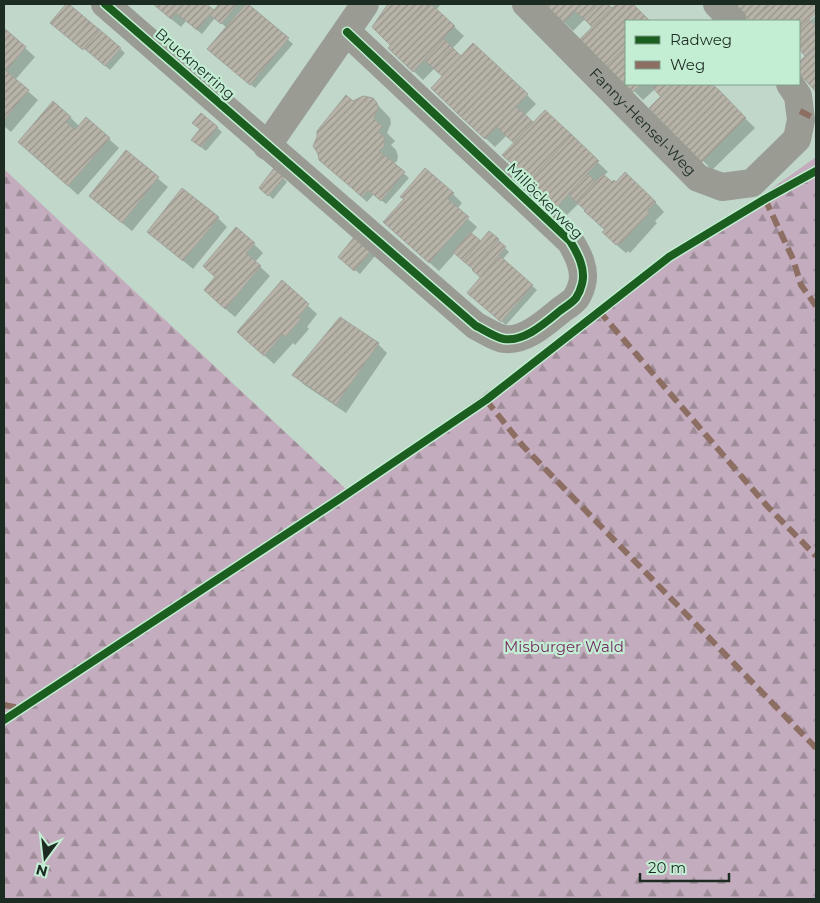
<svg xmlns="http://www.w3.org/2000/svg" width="820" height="903" font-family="Montserrat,sans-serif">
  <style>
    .forest { fill: url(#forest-firs) }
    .shadow { fill: #0003 }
    .building { fill: url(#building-hatch); stroke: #a2a49c }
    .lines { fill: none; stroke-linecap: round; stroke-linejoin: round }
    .minor { stroke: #9a9c94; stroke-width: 28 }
    .quiet { stroke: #8d6e63; stroke-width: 6; stroke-dasharray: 12 6; stroke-linecap: butt }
    .cycleway-casing { stroke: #c3eed4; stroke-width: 11 }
    .cycleway { stroke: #1b5e20; stroke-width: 8 }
    .labels { text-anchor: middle; stroke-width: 4.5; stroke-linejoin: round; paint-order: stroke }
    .street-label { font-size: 15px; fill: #1c2c22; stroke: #c3eed4 }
    .park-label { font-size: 15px; fill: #752c62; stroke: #c3eed4 }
  </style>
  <defs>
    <pattern id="forest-firs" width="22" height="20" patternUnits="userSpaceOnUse" patternTransform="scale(1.25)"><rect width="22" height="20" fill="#c3acbd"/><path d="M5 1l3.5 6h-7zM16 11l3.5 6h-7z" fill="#9e8c99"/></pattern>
    <pattern id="building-hatch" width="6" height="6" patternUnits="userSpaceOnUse" patternTransform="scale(1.25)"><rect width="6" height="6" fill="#b7b3a9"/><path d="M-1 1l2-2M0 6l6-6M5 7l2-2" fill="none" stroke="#949289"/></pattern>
  </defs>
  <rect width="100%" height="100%" fill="#c0d7c9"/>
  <path class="forest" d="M816,157V899H4V169L348,491Z"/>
  <path class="shadow" d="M68,4L125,53L110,70L52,22Z
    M153,4H204L214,12L221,4H247L293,44L255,88L213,54L227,28L215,18L202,34L186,21L181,27Z
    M389,4H441L436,10L464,36L452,49L461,58L527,95L536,104L524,116L533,124L545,112L608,172L603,176L612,184L655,202L664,212L655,221L657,223L630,253L628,251L626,253L613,242L606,230L579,203L567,215L513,164L515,143L507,135L495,147L442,98L444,76L435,68L423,80L399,57L392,46L373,27Z
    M546,4H606L612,9L618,4H631L648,21H626V84H710L755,128L712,170L651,108L662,97L655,89L643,100L582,39L593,26L585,19L573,31Z
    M735,4H816V11L808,19L810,21L816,15V90L799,71V64L807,56L799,47V21H751Z
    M4,29L35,57L15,80L38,100L11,132L4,126Z
    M372,99L390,118L391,123L387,133L395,141L391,145L396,150L398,156L397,161L393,164L409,178L386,204L374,194L367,202L320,159L353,103Z
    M201,114L222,132L206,151L197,144L201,130Z
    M70,117L79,126L109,139L119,148L78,195L19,142Z
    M126,152L168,187L132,231L100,205Z
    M283,178L287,182L273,199L265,192Z
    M453,194L462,203L457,209L477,227L471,234L481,242L489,232L509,252L502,260L537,290L506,325L473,297L482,277L455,253L439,271L394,232Z
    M218,218L227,227L193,269L149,232Z
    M355,238L375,256L360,274L344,261Z
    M254,244L263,253L255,262L270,276L235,317L215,300L216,278Z
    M282,282L317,314L307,327L309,329L295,345L293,343L274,364L248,341Z
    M378,344L387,353L346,413L303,384L294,374Z"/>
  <path class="building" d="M66,4H69L89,21L72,41L50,23Z
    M153,4H184L171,19Z
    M184,4H206L214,10L197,30L176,13Z
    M219,4H238L221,24L210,15Z
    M246,4H248L289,38L250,85L207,49Z
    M388,4H425L427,6L390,45L372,27Z
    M429,4H431L455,26L413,72L388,48Z
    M545,4H582L563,23Z
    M582,4H599L584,19L575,11Z
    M599,4H608L612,8L592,27L584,19Z
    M616,4H633L650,21H626V46L606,66L580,39Z
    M733,4H771L752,21H750Z
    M771,4H816V13L799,30V21H752Z
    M809,19L816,27V30L799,46V30Z
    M89,21L100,30L83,50L72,41Z
    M4,28L26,47L6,71L29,90L4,120Z
    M100,30L121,48L105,66L84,48Z
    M816,30V46L805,56L799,49V46Z
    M444,39L452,47L433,68L424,60Z
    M473,43L500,68L458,114L431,88Z
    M626,46V84H641L633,92L606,66Z
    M816,46V92L799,73V62Z
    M452,47L461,56L442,76L433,68Z
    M500,68L528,94L485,139L458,114Z
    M657,84H673L661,97L653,88Z
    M673,84H712L720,91L675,135L649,108Z
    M720,91L746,118L702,162L675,135Z
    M346,95L353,101L363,96L373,98L377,103L378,108L374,119L382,126L378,132L383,135L385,141L384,147L379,151L383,154L353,189L319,160L318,154L313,146L317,137V131Z
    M53,101L71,117L66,122L75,130L86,117L110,138L68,186L18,142Z
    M516,107L525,114L505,135L497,127Z
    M545,110L572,135L530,180L502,155Z
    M201,113L218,127L201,147L191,140L200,129L192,123Z
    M525,114L533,122L514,143L505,135Z
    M572,135L599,161L557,207L530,180Z
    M126,150L159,177L122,223L89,196Z
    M383,154L405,172L381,201L368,190L362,197L353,189Z
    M274,168L284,177L268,196L259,188Z
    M425,168L454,193L448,199L469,217L429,263L383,222L404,199L400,197Z
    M625,172L656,202L647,211L649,213L620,244L618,243L616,245L602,232L605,230L584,211L612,182L614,180L616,182Z
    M588,174L595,181L576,202L568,194Z
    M603,174L612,182L585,210L576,202Z
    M182,188L219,217L183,261L147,232Z
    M236,227L255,243L246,253L261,266L225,309L204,290L215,277L203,266Z
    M489,231L499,239L473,269L463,261Z
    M470,232L481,241L463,261L453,252Z
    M355,236L372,250L354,271L338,257Z
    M498,240L506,247L480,277L472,270Z
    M499,255L533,285L501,322L467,293Z
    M282,280L309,304L298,317L301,319L285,337L283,334L264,356L237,332Z
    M340,317L379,343L336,405L292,375Z"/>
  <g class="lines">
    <g class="minor">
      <path d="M105,4L476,326C485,330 494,337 504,339C525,342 546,322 561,310C565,307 572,303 576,298C578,295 581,288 582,284C586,269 578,254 570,241L347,32"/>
      <path id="s1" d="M526,4L698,178L722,187L752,183L797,139L801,120L798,96L790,84"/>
      <path d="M717,4L733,21"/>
      <path d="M267,146L365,4"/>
    </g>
    <path class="quiet" d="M800,111L816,119
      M765,199L793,259L801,285L816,306
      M599,311L768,507L816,556
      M486,400L523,446L816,748
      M4,705L21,708"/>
    <defs>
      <path id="cycleway" d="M105,4L476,326C485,330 494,337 504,339C525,342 546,322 561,310C565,307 572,303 576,298C578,295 581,288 582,284C586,269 578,254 570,241L347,32
        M4,720L338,500L486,400L669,257L765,199L816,171"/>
    </defs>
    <use href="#cycleway" class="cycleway-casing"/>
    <use href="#cycleway" class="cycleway"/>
  </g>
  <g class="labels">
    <g class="street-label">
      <text transform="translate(195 64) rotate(41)" y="5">Brucknerring</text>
      <text dy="5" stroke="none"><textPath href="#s1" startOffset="166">Fanny-Hensel-Weg</textPath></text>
      <text transform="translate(545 201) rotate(45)" y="5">Millöckerweg</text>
    </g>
    <g class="park-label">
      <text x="564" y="652">Misburger Wald</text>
    </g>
  </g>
  <rect width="820" height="903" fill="none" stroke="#1c2c22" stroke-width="10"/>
  <rect x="625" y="20" width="175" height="65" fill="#c3eed4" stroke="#80a08d"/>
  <rect x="635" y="36" width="25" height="8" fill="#1b5e20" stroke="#80a08d"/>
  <text x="670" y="45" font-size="15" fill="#1c2c22">Radweg</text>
  <rect x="635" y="61" width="25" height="8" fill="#8d6e63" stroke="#80a08d"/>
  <text x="670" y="70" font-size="15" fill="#1c2c22">Weg</text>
  <g transform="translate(45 858) rotate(195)" stroke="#c3eed4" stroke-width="4" paint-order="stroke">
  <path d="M0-4L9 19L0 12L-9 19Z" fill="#1c2c22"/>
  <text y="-8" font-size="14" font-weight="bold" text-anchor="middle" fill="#1c2c22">N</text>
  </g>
  <path d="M640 873v8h89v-8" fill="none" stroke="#1c2c22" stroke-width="2.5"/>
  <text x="648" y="873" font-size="15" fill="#1c2c22" stroke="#c3eed4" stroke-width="4" paint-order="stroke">20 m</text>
</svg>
